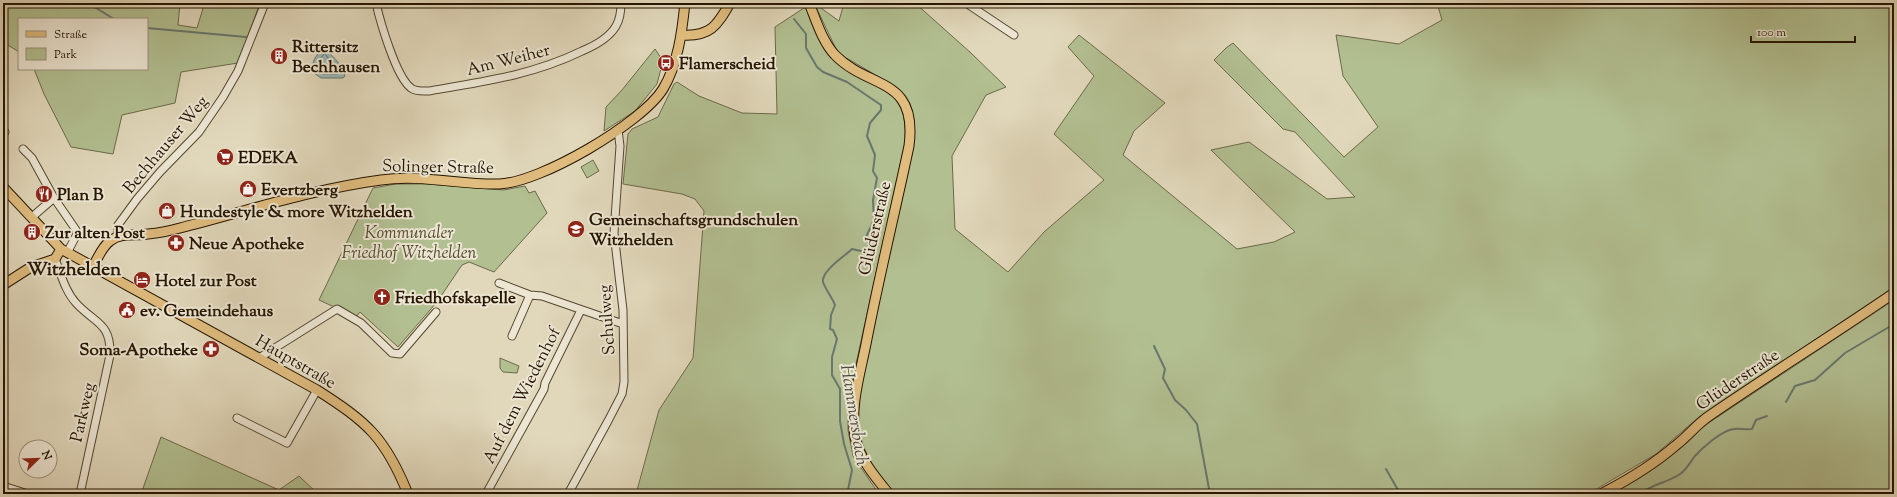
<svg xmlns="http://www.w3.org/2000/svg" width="1897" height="497" font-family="'Sorts Mill Goudy',serif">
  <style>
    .green { fill: #b2bf91; stroke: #6c6a49 }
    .water { fill: #97b8b9; stroke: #69776f }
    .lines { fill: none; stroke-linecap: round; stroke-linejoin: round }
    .shore { stroke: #5e665d; stroke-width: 1 }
    .stream { stroke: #69776f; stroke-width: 2 }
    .minor-casing { stroke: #544630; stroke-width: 9 }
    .major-casing { stroke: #251501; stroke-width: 11 }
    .minor { stroke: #ece6d3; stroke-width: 7 }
    .major { stroke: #e0bc7e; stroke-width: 9 }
    .labels { text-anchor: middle; stroke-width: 4; stroke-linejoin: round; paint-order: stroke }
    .poi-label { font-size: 17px; font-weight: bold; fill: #251501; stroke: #ece6d3; text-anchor: start }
    .street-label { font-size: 17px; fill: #251501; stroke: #ece6d3 }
    .park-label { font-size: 17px; font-style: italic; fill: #4f482c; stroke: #ece6d3 }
    .water-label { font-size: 18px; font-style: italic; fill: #4d4e41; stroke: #ece6d3 }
    .quarter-label { font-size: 19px; font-weight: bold; fill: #251501; stroke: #ece6d3 }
  </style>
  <rect width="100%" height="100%" fill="#e1d8bb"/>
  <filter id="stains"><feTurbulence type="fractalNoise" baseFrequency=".005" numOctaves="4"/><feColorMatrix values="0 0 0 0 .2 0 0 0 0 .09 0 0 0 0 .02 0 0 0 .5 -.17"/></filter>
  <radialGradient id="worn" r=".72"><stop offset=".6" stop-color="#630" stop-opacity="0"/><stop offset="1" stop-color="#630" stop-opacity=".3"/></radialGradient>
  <path class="green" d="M3,3H180L178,25L197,28L204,5L213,4V3H260L238,63L181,72L175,103L122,115L113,154L71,147L44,94L34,69H147V19H19V52L3,42Z
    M814,3L839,21L844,3H915L971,53L1006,87L986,95L952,156L955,229L1008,272L1044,232L1104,180L1054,134L1094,76L1068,47L1079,35L1165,103L1134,131L1123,155L1237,249L1274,242L1295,232L1211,150L1249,142L1327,199L1355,197L1295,132L1283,129L1214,60L1226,48L1233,43L1344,157L1378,127L1343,76L1336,35L1399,44L1442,20L1437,3H1894V287L1699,417L1656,454L1588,494H894C878,475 861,451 858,425C855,396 868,353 874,324C887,266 899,209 912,152L914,122L912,112L906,101L891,84L838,53Z
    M807,6L822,43L891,93C905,109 906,124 905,143L848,400V430L853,456L879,494H636L659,410L693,358L704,211L695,199L682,194L623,184L628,134L632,129L658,117L674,84L677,82L699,96L742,113L777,114L775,27Z
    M655,49L663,61L657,84L635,111L604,131L606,107L622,90Z
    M593,160L599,171L587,178L581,167Z
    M396,184H427L504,190L525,186L529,193L535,191L547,213L494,272L469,262L462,265L437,302L398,347L360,312L356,317L319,300L373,188Z
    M1894,300V494H1609L1678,450L1701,428Z
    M500,358L519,366L517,373L503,372L500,368Z
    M161,437L279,490L299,476L318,494H141Z"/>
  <path class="water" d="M322,47C331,54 342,64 345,76L343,78H321L311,71L314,60Z"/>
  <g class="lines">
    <path class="shore" d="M325,54L339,72L338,74H323L316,70L317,62Z"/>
    <path class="stream" d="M88,3L114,19
      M794,19L806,34V48L817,67L823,72L847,82L881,105V110L870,123L867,136L875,155L873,171L877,178L873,200L874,220L865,239L871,246L865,252L852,249C845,256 821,271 823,282C826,290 832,298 835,305L831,315L830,329L833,330L837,339L832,357V375L840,389V421L844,444L852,470L848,490L843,494
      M147,28L246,37
      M1154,346L1165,369L1163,378L1175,400L1186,410L1197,424L1210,494
      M1786,402L1795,386L1815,380L1845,353L1894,324
      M1386,469L1398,490V494
      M1640,494C1652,484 1667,483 1680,474C1686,470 1690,463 1694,457C1702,448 1722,430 1734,429C1740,428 1745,430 1752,429L1756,420L1767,416"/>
    <defs>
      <path id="minor" d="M376,3C380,21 396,77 411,88C416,92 423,91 429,91C482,82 533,75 582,51C594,46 609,38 616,26C620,19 621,11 621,3
        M966,3L1014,35
        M3,130L5,132
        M23,149L32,158L54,198L76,230L77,234L67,253
        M32,217L54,198
        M118,237V225L137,199L160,172L199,132L223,97L238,71L265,3
        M55,259C61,274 65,291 76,303C95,324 111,322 110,355L80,494
        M499,283L530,295L542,296L623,324
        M512,336L530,295
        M259,358L337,309L361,323L392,353L400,354L436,312
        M237,418L287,443L317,390
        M3,486L28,494
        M486,494L544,389L545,383L581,310
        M568,494L608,421L622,394L624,382L623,310L614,233L620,146L618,130"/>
      <path id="major" d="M809,3C816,20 822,41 835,55C869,90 918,76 909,146C895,212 879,277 866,344C860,374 850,406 855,437C859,458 875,477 889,494
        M681,35C710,37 717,26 730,3
        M3,187L61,249L317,390C367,422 385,437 408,494
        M93,267C97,259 102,247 110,241C121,232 136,236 148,234C159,233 169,231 180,228C247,211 313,189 381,180C421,174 460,185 499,184C540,183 642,123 663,89C678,64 682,32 685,3
        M3,285L31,267L55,259L61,249
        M1601,494C1626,481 1653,465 1675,446C1687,437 1696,425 1709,416C1770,374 1833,335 1894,293"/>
    </defs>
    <use href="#minor" class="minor-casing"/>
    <use href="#major" class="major-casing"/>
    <use href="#minor" class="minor"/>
    <use href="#major" class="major"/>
  </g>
  <defs>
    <symbol id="building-disc" viewBox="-11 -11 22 22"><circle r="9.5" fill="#8f2418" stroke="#ece6d3"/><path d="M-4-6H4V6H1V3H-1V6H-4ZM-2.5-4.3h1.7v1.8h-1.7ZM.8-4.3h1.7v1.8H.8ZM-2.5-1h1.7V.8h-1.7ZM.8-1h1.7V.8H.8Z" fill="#fff"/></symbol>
    <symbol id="bus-disc" viewBox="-11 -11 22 22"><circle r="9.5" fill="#8f2418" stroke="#ece6d3"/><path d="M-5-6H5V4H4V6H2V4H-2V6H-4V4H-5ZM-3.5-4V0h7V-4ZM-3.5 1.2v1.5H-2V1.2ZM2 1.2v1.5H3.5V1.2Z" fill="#fff"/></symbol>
    <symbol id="supermarket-disc" viewBox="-11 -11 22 22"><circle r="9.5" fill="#8f2418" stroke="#ece6d3"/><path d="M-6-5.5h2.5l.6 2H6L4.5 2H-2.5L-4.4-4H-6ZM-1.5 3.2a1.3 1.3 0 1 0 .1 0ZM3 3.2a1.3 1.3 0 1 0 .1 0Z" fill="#fff"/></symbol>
    <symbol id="shop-disc" viewBox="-11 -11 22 22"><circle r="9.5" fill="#8f2418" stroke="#ece6d3"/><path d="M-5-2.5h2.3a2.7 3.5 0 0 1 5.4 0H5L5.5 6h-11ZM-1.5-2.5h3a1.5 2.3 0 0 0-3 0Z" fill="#fff"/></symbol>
    <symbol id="restaurant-disc" viewBox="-11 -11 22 22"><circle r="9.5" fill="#8f2418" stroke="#ece6d3"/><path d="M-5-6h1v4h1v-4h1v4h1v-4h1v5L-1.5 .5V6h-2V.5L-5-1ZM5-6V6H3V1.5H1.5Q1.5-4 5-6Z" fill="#fff"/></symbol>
    <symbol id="school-disc" viewBox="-11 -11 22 22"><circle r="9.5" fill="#8f2418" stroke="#ece6d3"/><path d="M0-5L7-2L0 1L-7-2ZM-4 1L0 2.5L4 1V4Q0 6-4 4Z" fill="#fff"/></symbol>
    <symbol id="pharmacy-disc" viewBox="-11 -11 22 22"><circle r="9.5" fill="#8f2418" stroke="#ece6d3"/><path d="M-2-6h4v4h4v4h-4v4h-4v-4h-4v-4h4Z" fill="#fff"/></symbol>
    <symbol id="hotel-disc" viewBox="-11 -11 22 22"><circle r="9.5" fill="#8f2418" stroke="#ece6d3"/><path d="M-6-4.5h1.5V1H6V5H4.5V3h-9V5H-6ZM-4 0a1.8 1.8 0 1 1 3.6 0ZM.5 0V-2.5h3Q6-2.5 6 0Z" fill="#fff"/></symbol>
    <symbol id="church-disc" viewBox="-11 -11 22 22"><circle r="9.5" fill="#8f2418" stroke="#ece6d3"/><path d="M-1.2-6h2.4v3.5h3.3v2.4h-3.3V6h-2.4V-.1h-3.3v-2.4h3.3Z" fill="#fff"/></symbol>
    <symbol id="civic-disc" viewBox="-11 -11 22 22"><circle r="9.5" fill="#8f2418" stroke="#ece6d3"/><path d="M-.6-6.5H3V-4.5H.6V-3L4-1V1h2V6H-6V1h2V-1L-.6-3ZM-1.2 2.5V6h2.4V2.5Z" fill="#fff"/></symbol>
  </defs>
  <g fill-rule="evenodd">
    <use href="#building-disc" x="269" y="46" width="20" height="20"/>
    <use href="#bus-disc" x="656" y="53" width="20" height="20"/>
    <use href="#supermarket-disc" x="215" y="147" width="20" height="20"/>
    <use href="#shop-disc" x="238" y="179" width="20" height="20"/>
    <use href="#restaurant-disc" x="34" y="184" width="20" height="20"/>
    <use href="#shop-disc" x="157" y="201" width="20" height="20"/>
    <use href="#school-disc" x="566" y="219" width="20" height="20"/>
    <use href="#building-disc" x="22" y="222" width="20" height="20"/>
    <use href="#pharmacy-disc" x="166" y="233" width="20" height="20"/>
    <use href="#hotel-disc" x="132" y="270" width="20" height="20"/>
    <use href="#church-disc" x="372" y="287" width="20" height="20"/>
    <use href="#civic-disc" x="117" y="300" width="20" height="20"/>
    <use href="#pharmacy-disc" x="201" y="339" width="20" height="20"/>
  </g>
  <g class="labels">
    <g class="poi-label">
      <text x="292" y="52">Rittersitz<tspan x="292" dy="20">Bechhausen</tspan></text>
      <text x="679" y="69">Flamerscheid</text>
      <text x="238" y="163">EDEKA</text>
      <text x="261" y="195">Evertzberg</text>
      <text x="57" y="200">Plan B</text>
      <text x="180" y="217">Hundestyle &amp; more Witzhelden</text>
      <text x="589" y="225">Gemeinschaftsgrundschulen<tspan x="589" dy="20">Witzhelden</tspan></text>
      <text x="45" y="238">Zur alten Post</text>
      <text x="189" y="249">Neue Apotheke</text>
      <text x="155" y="286">Hotel zur Post</text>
      <text x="395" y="303">Friedhofskapelle</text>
      <text x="140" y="316">ev. Gemeindehaus</text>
      <text x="198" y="355" text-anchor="end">Soma-Apotheke</text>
    </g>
    <g class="street-label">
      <text transform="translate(508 59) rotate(-14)" y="6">Am Weiher</text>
      <text transform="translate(165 144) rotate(-50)" y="6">Bechhauser Weg</text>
      <text transform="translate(438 166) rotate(1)" y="6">Solinger Straße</text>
      <text transform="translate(874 228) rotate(-77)" y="6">Glüderstraße</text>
      <text transform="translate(606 320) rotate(-94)" y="6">Schulweg</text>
      <text transform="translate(296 361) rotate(30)" y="6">Hauptstraße</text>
      <text transform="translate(1737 379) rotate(-34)" y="6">Glüderstraße</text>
      <text transform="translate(521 395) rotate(-63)" y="6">Auf dem Wiedenhof</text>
      <text transform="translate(82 412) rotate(-77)" y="6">Parkweg</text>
    </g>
    <g class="park-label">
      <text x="409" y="238">Kommunaler<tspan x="409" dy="20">Friedhof Witzhelden</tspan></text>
    </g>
    <g class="water-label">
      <text transform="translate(855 415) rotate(81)" y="6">Hammersbach</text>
    </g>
    <g class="quarter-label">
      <text x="74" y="275">Witzhelden</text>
    </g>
  </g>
  <rect width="1897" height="497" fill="none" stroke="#e1d8bb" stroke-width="16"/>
  <rect x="4" y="4" width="1889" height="489" fill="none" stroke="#251501" stroke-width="2"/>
  <rect x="8" y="8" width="1881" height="481" fill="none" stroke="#251501"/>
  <rect x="18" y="18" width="130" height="52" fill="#ece6d3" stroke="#9c927f"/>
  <rect x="26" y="31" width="20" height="6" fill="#e0bc7e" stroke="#9c927f"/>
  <text x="54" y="38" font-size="12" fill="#251501">Straße</text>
  <rect x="26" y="48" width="20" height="12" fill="#b2bf91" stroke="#9c927f"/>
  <text x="54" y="58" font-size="12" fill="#251501">Park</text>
  <g transform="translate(38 459) rotate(67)"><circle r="19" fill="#ece6d3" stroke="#9c927f"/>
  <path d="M0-3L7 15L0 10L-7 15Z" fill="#8f2418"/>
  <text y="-6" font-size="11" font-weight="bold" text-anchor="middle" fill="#251501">N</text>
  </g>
  <path d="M1751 36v6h104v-6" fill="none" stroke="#251501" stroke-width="2"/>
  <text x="1757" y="36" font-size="12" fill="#251501" stroke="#ece6d3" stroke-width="3" paint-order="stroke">100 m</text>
  <rect width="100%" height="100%" filter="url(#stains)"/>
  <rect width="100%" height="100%" fill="url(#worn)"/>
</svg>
